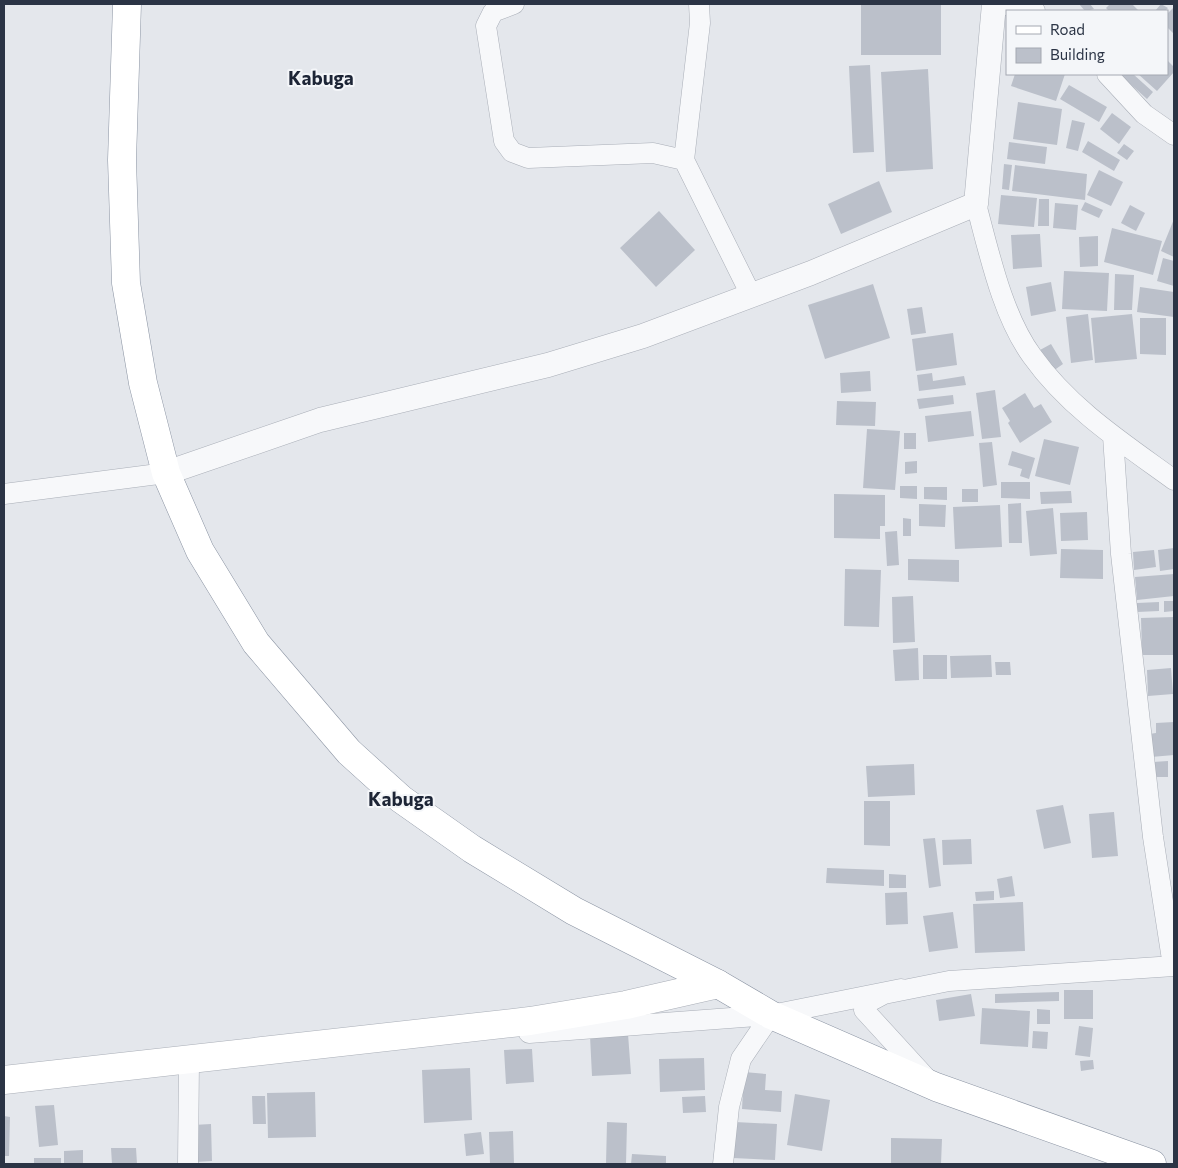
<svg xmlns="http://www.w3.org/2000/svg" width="1178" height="1168" font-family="Commissioner,sans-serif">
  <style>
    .building { fill: #bbc0ca }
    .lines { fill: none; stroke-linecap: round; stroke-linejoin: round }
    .minor-casing { stroke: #a9aeb7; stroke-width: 21 }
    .tertiary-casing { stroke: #a9aeb7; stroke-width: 25 }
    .secondary-casing { stroke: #a9aeb7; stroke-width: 29 }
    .trunk-casing { stroke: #8b94a3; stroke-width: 29 }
    .minor { stroke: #f7f8fa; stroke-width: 20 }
    .tertiary { stroke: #f7f8fa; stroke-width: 24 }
    .secondary { stroke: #fff; stroke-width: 28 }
    .trunk { stroke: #fff; stroke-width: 28 }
    .labels { text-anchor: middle; stroke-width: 4; stroke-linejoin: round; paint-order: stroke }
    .district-label { font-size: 19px; font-weight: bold; fill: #1d2536; stroke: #f4f6f9 }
  </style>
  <rect width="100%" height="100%" fill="#e4e7ec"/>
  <path class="building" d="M861,4H941V55H861Z
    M1079,4H1090L1094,9L1085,11Z
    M1110,4H1132L1139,11H1109L1106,8Z
    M1161,4L1168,8L1165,11H1155Z
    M1173,8L1174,9V34L1167,27V14Z
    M1167,60L1174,67V72L1157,91L1138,74H1167Z
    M870,65L874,152L853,153L849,66Z
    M928,69L933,169L886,172L881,72Z
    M1015,74H1065L1056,101L1011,86Z
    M1119,74H1133L1153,92L1147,99Z
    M1069,85L1107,107L1099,122L1060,99Z
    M1018,102L1062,109L1057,145L1013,139Z
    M1112,113L1131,127L1119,144L1100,129Z
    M1072,120L1085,123L1078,151L1066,148Z
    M1088,141L1120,160L1114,171L1082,152Z
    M1009,142L1047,147L1045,164L1007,159Z
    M1124,144L1134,151L1127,160L1117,153Z
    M1004,164L1012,165L1009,190L1002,189Z
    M1015,165L1087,174L1085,200L1012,191Z
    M1099,170L1123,182L1111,206L1087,195Z
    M879,181L892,212L841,234L828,204Z
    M1001,195L1037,198L1034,227L998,224Z
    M1039,199H1049V226H1038Z
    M1085,202L1103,210L1099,218L1081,210Z
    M1055,203L1078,205L1076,230L1053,228Z
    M1130,205L1145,213L1136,231L1121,223Z
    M659,211L695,250L656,287L620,248Z
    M1174,219V257L1161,251Z
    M1112,228L1162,241L1153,275L1104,262Z
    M1040,234L1042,267L1013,269L1011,235Z
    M1098,236V266L1080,267L1079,237Z
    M1163,258L1174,261V286L1157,281Z
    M1064,271L1109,273L1107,311L1062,309Z
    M1115,274L1134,275L1132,310H1114Z
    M1051,282L1056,311L1031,316L1026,287Z
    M873,284L890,338L825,359L808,305Z
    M1140,287L1174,292V317L1137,312Z
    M922,307L926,333L911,335L907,309Z
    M1088,314L1093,360L1071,363L1066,317Z
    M1132,314L1137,359L1095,363L1091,318Z
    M1140,318H1166V355L1140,354Z
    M953,333L957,365L916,371L912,339Z
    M1051,344L1063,364L1053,371L1040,350Z
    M870,371L871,391L841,393L840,373Z
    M932,373L933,381L964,376L966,385L919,391L917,375Z
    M995,390L1001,437L982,439L976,393Z
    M1025,393L1034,408L1041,404L1052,422L1020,443L1008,423L1010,421L1002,408Z
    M953,395L954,404L919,409L917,399Z
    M837,401L876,402L875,426L836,425Z
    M971,411L974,436L928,442L925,416Z
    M867,429L900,431L895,490L863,488Z
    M904,433H916V449H904Z
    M1044,439L1079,447L1070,485L1035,476Z
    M992,442L997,485L983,487L979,443Z
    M1012,451L1035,458L1029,479L1020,476L1022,469L1008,465Z
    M917,461V473L905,474V462Z
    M1001,482H1030V499L1001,498Z
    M900,486H917V499L900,498Z
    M924,487H947V500L924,499Z
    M962,489H978V502H962Z
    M1071,491L1072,503L1041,504L1040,492Z
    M834,494L885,495V526H880V539L834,538Z
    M1021,503L1022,543H1009L1008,504Z
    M919,504L946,505L945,527L919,526Z
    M1000,505L1002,547L955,549L953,507Z
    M1053,508L1057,554L1030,556L1026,511Z
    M1087,512L1088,540L1061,541L1060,513Z
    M903,518L911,519V536H903Z
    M897,531L899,565L887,566L885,532Z
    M1174,548V569L1160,571L1158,550Z
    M1061,549L1103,550V579L1060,578Z
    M1154,550L1156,567L1134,570L1133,552Z
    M908,559L959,560V582L908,580Z
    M845,569L881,570L879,627L844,626Z
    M1174,574V596L1137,600L1135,577Z
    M913,596L915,642L893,643L892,597Z
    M1164,601H1174V611L1164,612Z
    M1159,602V611L1137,612V603Z
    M1174,617V655H1142L1141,618Z
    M918,648L919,680L895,681L893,650Z
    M923,655H947V679H923Z
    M991,655L992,677L951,678L950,656Z
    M995,662H1010L1011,675H996Z
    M1171,668L1173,694L1148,696L1147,670Z
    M1174,722V755L1151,757L1149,734L1156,733V723Z
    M1168,761V777H1154L1153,762Z
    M914,764L915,795L868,797L866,766Z
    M864,801H890V846L864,845Z
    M1063,805L1071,843L1044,849L1036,810Z
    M1114,812L1118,856L1092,858L1089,814Z
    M935,838L941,886L929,888L923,839Z
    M971,839L972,864L943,865L942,840Z
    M827,868L884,870V886L826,883Z
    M889,874L906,875V888H889Z
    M1012,876L1015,896L1000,898L997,879Z
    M994,891V900L976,901L975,892Z
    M907,892L908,924L886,925L885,893Z
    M1023,902L1025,951L975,953L973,904Z
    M953,912L958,948L929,952L923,916Z
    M1064,990H1093V1019H1064Z
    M1059,992V1001L995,1003V994Z
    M971,994L975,1016L939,1021L936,1000Z
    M982,1008L1030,1011L1028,1047L980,1044Z
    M1037,1009L1050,1010V1024H1037Z
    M1079,1026L1093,1028L1090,1057L1075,1055Z
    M1033,1031L1048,1032L1047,1049L1032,1048Z
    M628,1034L631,1074L592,1076L590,1036Z
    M532,1049L534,1082L506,1084L504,1050Z
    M704,1058L705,1090L660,1092L659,1059Z
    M1093,1060L1094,1069L1081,1071L1080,1061Z
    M470,1068L472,1120L424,1123L422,1070Z
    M744,1072L766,1074L765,1090L782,1091L781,1112L742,1109Z
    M315,1092L316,1137L268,1138L267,1093Z
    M795,1094L830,1100L822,1151L787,1145Z
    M252,1096H265L266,1124H253Z
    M705,1096L706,1112L683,1113L682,1097Z
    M54,1105L58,1145L39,1147L35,1106Z
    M4,1116L10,1117L9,1156H4Z
    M607,1122L627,1123L626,1164H606Z
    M735,1122L777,1124L775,1160L733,1158Z
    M211,1124L212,1161L195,1162L193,1125Z
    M513,1131L514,1164H490L489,1132Z
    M481,1132L484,1154L466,1156L464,1134Z
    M891,1138L942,1139L941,1164H891Z
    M111,1148H136L137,1164H112Z
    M83,1150V1164H64V1151Z
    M632,1154L666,1156V1164H631Z
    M34,1158H61V1164H34Z"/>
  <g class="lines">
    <defs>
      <path id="minor" d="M514,4L493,12L486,26L504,141L512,152L528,158L653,153L684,160
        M699,4L700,23L684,160L751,295
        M1002,4L1035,11
        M1107,74L1144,114L1174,135
        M976,204C989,252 1002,315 1032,356C1069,408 1123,443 1174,480
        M1113,436L1121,554L1153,837L1173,966
        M4,494L166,473
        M529,1033L771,1015L901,989
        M929,1081L864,1010L869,1002L884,994L949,981L1174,966
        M188,1164L189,1061
        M723,1164L729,1107L741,1059L771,1015"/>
      <path id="tertiary" d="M166,473L320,420L548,365L643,336L811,273L976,204L994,4"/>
      <path id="secondary" d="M4,1080L530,1021L626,1005L718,984"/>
      <path id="trunk" d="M127,4L122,160L126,283L143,383L166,473L200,551L256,643L349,752L401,799L472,849L574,911L718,984L771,1015L936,1087L1152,1164"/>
    </defs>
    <use href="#minor" class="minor-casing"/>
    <use href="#tertiary" class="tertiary-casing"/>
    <use href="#secondary" class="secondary-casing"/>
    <use href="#trunk" class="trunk-casing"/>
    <use href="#minor" class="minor"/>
    <use href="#tertiary" class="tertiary"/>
    <use href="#secondary" class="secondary"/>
    <use href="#trunk" class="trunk"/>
  </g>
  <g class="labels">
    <g class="district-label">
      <text x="321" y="85">Kabuga</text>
      <text x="401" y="806">Kabuga</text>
    </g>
  </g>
  <rect width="1178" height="1168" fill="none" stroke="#2b3445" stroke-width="10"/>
  <rect x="1006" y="10" width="162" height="65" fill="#f4f6f9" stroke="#a4a8b1"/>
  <rect x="1016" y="26" width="25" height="8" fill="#ffffff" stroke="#a4a8b1"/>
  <text x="1050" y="35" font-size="15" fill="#2b3445">Road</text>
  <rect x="1016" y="48" width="25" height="15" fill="#bbc0ca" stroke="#a4a8b1"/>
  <text x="1050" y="60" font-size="15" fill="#2b3445">Building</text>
</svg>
